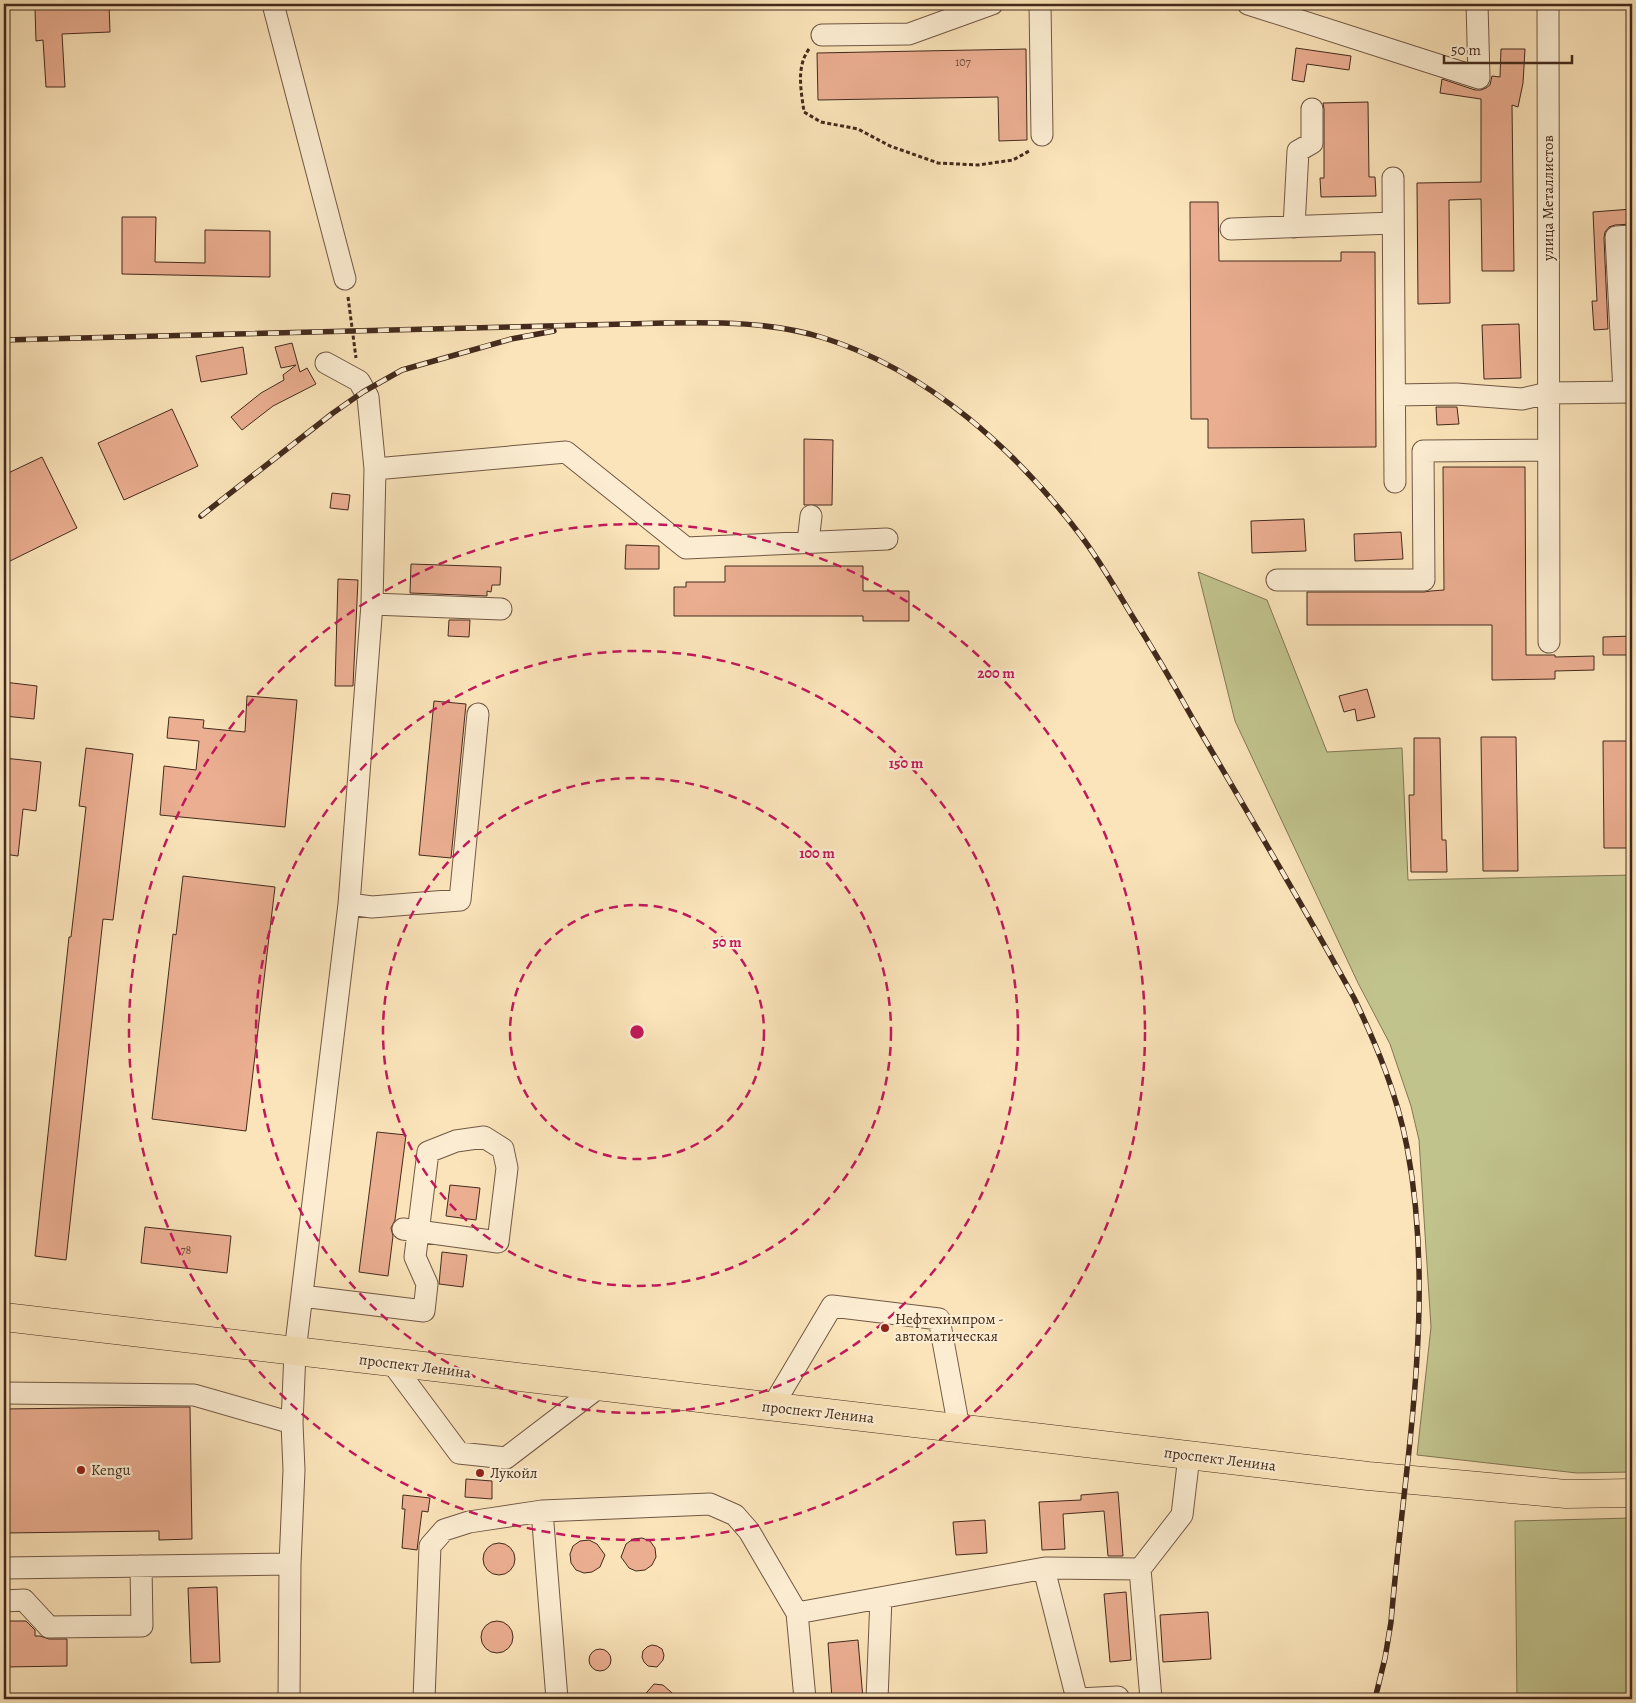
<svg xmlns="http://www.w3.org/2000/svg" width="1636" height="1703" font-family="Alegreya,serif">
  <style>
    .green { fill: #c1c38d; stroke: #827654 }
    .building { fill: #ebae91; stroke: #432a1c }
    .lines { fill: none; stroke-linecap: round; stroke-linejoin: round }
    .minor-casing { stroke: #715844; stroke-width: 23 }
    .major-casing { stroke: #432a1c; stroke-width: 29 }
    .path { stroke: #432a1c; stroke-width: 3; stroke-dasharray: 4 2.5; stroke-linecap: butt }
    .minor { stroke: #fcedd2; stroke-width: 21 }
    .major { stroke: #fbe4ba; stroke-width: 28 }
    .rail-casing { stroke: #432a1c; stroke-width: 5.5 }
    .rail { stroke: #fcedd2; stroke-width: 4; stroke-dasharray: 11; stroke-linecap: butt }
    .ring { fill: none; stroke: #c2185b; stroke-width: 2.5; stroke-dasharray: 9 6 }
    .poi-dot { fill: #8f2418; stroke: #fcedd2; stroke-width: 2 }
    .labels { text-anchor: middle; stroke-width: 4.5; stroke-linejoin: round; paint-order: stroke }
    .number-label { font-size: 12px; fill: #6d4b39 }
    .street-label { font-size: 15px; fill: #432a1c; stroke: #fcedd2 }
    .poi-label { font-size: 15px; fill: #432a1c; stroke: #fcedd2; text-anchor: start }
    .centre { fill: #c2185b; stroke: #fcedd2; stroke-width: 2.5 }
    .ring-label { font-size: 15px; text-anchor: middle; font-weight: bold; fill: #c2185b; stroke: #fcedd2; stroke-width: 4.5; stroke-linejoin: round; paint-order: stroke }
  </style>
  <rect width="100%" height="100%" fill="#fbe4ba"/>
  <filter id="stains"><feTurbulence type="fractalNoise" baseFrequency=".004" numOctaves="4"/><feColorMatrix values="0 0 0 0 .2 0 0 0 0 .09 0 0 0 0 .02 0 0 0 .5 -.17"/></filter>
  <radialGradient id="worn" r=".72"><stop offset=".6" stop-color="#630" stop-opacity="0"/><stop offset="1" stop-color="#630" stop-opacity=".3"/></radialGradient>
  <path class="green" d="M1198,572L1267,600L1327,752L1402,748L1408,880L1632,875V1472L1577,1473L1417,1455L1431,1327L1419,1140L1411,1106L1390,1044L1358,983L1235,721Z
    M1632,1518V1699H1517L1515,1521Z"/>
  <path class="building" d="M109,5L110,32L62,34L65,87H46L43,40L36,41L35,8Z
    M1296,48L1351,56L1349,70L1307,64L1304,82L1292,80Z
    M1026,49L1027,140L999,141L998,97L818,100L817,53Z
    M1501,49H1525L1523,83L1518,107L1512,105L1514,271H1482L1481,199L1449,200L1450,303L1418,304L1417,183L1481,182V99L1440,93L1442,79L1475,90H1481L1486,88L1490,85L1492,76L1500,77Z
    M1368,102L1369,177H1375L1376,196L1321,197L1320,178H1324V109L1323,103Z
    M1190,202H1218L1219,261H1341V252H1375L1376,447L1208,448V419H1191Z
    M1632,209V224L1615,225L1609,227L1605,232L1604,238L1608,329L1594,330L1592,301H1597L1593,212Z
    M122,217H156L155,262L205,263V230L270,231V277L122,274Z
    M1519,324L1521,378L1484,379L1482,325Z
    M292,343L300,372L307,368L316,384L273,406L242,430L231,417L261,393L284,380L283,375L296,365L281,368L275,347Z
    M243,347L247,374L201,382L196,356Z
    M1436,407H1457L1459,424L1437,425Z
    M172,409L198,466L124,500L98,443Z
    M804,439L833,440L832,505H804Z
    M42,457L77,528L4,564V475Z
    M1443,467H1525L1526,655H1555V657L1594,656V670L1555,671V679L1492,680V625H1307V592H1424L1431,591L1444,590Z
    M332,493L350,495L348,510L330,508Z
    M1304,519L1306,551L1252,553L1251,521Z
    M1401,532L1403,559L1355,561L1354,534Z
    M626,545L659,546V569H625Z
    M411,564L501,567L500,585H492L491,592L487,591V596L410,593Z
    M725,566H863V591H909V621H863V616H674V587H686V582H725Z
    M338,579L358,580L353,686H335Z
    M449,620H470L469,637L448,636Z
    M1632,636V655H1603V637Z
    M4,682L37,686L34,719L4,716Z
    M1367,689L1375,717L1357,721L1355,709L1344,712L1339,696Z
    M247,696L297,700L285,827L160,815L164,766L196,770L199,741L167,738L169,717L204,720L203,728L245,732Z
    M434,701L466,704L451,858L419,855Z
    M1481,737H1516L1518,871H1483Z
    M1414,738H1440L1442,840H1446L1447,872H1411L1409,795H1414Z
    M1603,741H1632V848H1604Z
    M86,748L133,754L113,920L103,919L66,1260L35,1256L69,937H71L86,807L79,806Z
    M4,758L41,762L36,811L23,809L18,856L4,854Z
    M183,876L275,887L246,1131L152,1119L173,934L176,935Z
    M377,1132L406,1135L395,1220L391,1228L393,1236L388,1276L359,1272Z
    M450,1185L480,1188L476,1220L446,1216Z
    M145,1227L231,1236L227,1273L141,1263Z
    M442,1252L467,1255L463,1287L439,1284Z
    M157,1407H190L192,1539L159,1540V1531L4,1533V1409Z
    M466,1479L492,1481V1499L465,1497Z
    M1118,1492L1123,1556H1108L1104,1511L1063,1514L1065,1549L1042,1550L1039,1502L1081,1500V1495Z
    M403,1495L430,1498L428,1512L422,1511L417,1550L402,1548L405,1509H402Z
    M985,1520L987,1553L956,1555L953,1522Z
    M642,1538L650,1541L655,1548L656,1557L652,1565L645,1570L636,1571L629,1568L621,1557L626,1544L633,1539Z
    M589,1540L597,1544L605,1555L600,1567L592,1572L584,1573L576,1570L571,1563L570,1554L573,1546L580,1541Z
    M483 1559a16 16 0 1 1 32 0a16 16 0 1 1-32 0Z
    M217,1587L220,1662L191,1663L188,1588Z
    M1126,1592L1131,1660L1110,1662L1104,1594Z
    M1208,1612L1211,1659L1163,1662L1160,1615Z
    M481 1637a16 16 0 1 1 32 0a16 16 0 1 1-32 0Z
    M4,1621H26L35,1630V1636H40L49,1639H67V1666L4,1667Z
    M858,1640L863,1699H832L828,1643Z
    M652,1645L657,1646L662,1649L664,1655L663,1660L657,1667L648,1666L644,1662L642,1657L643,1651L647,1647Z
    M589 1660a11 11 0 1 1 22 0a11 11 0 1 1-22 0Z
    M654,1684L663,1685L679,1699H641Z"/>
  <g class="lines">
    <defs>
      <path id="minor" d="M273,4L345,279
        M1040,4L1042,135
        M1248,4L1479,78L1477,4
        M1548,4L1549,642
        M822,35L909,34L992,4
        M1393,178L1395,482
        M1294,227L1298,151L1312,143V109
        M1231,229L1393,223
        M1624,392L1616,237L1632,236
        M1395,395L1456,394L1522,399L1548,393L1632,392
        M375,469L566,452L686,548L887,539
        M808,542L811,516
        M1277,580H1424L1423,451L1548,450
        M372,604L501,609
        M349,904L372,907L460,900L478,714
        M302,1296L424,1311L427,1284L415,1257L428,1152L456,1141L484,1137L503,1149L507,1168L498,1242L403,1229
        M392,1363L459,1453L506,1458L599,1387
        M4,1393L194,1395L292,1423
        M772,1407L832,1306L939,1319L959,1428
        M542,1511L557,1699
        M4,1568L290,1564
        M1044,1569L1077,1699
        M1140,1569L1151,1699
        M4,1601L24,1600L49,1627L142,1626L141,1566
        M797,1613L1045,1568L1140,1569L1182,1515L1189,1456
        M289,1699L290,1564L294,1470L292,1423L295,1352L349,904L372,604L375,469L368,397L359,381L326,363
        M424,1699L430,1546L444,1530L469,1522L542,1511L710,1504L735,1515L749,1531L797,1613L805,1699
        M877,1699L881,1598
        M1078,1699L1118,1697"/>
      <path id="major" d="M4,1317L1368,1476L1566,1494L1632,1493"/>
    </defs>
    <use href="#minor" class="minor-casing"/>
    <use href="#major" class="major-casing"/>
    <path class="path" d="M809,49C796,67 801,90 804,112L821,122L858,129L890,146L938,163L978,165L1013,160L1031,150
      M348,297L356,358"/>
    <use href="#minor" class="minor"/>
    <use href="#major" class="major"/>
    <defs>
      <path id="rail" d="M4,340L665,323C718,322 773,322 824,338C928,371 1016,450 1081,536C1100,561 1115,588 1131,614C1153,649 1174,685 1194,721C1248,813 1302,904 1354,998C1377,1046 1397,1094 1407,1147C1437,1305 1404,1464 1391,1622L1385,1658L1375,1699
        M201,516L333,413L363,392L402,370L511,339L554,331"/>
    </defs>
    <use href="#rail" class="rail-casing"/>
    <use href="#rail" class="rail"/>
  </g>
  <g class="ring">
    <circle cx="637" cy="1032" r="127"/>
    <circle cx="637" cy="1032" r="254"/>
    <circle cx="637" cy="1032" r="381"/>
    <circle cx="637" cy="1032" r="508"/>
  </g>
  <g class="poi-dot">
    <circle cx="885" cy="1328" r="5"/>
    <circle cx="81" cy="1470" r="5"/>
    <circle cx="480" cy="1473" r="5"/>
  </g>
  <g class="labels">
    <g class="number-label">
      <text x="963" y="66">107</text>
      <text x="186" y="1254">78</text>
    </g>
    <g class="street-label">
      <text transform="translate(1548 198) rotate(-90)" y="5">улица Металлистов</text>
      <text transform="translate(415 1366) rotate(7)" y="5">проспект Ленина</text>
      <text transform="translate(818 1412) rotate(6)" y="5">проспект Ленина</text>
      <text transform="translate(1220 1459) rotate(7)" y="5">проспект Ленина</text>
    </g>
    <g class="poi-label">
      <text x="895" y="1324">Нефтехимпром -<tspan x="895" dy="17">автоматическая</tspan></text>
      <text x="91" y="1475">Kengu</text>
      <text x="490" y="1478">Лукойл</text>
    </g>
  </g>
  <circle cx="637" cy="1032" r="8" class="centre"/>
  <g class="ring-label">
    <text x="996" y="678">200 m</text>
    <text x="906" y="768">150 m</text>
    <text x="817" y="858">100 m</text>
    <text x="727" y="947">50 m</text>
  </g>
  <rect width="1636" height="1703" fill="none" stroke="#fbe4ba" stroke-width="20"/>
  <rect x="5" y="5" width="1626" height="1693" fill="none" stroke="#432a1c" stroke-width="2.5"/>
  <rect x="10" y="10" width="1616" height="1683" fill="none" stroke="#432a1c"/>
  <path d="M1444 55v8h128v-8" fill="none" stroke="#432a1c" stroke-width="2.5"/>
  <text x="1451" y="55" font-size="15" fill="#432a1c" stroke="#fcedd2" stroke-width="4" paint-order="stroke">50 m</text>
  <rect width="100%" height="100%" filter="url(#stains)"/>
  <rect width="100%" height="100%" fill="url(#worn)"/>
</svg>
